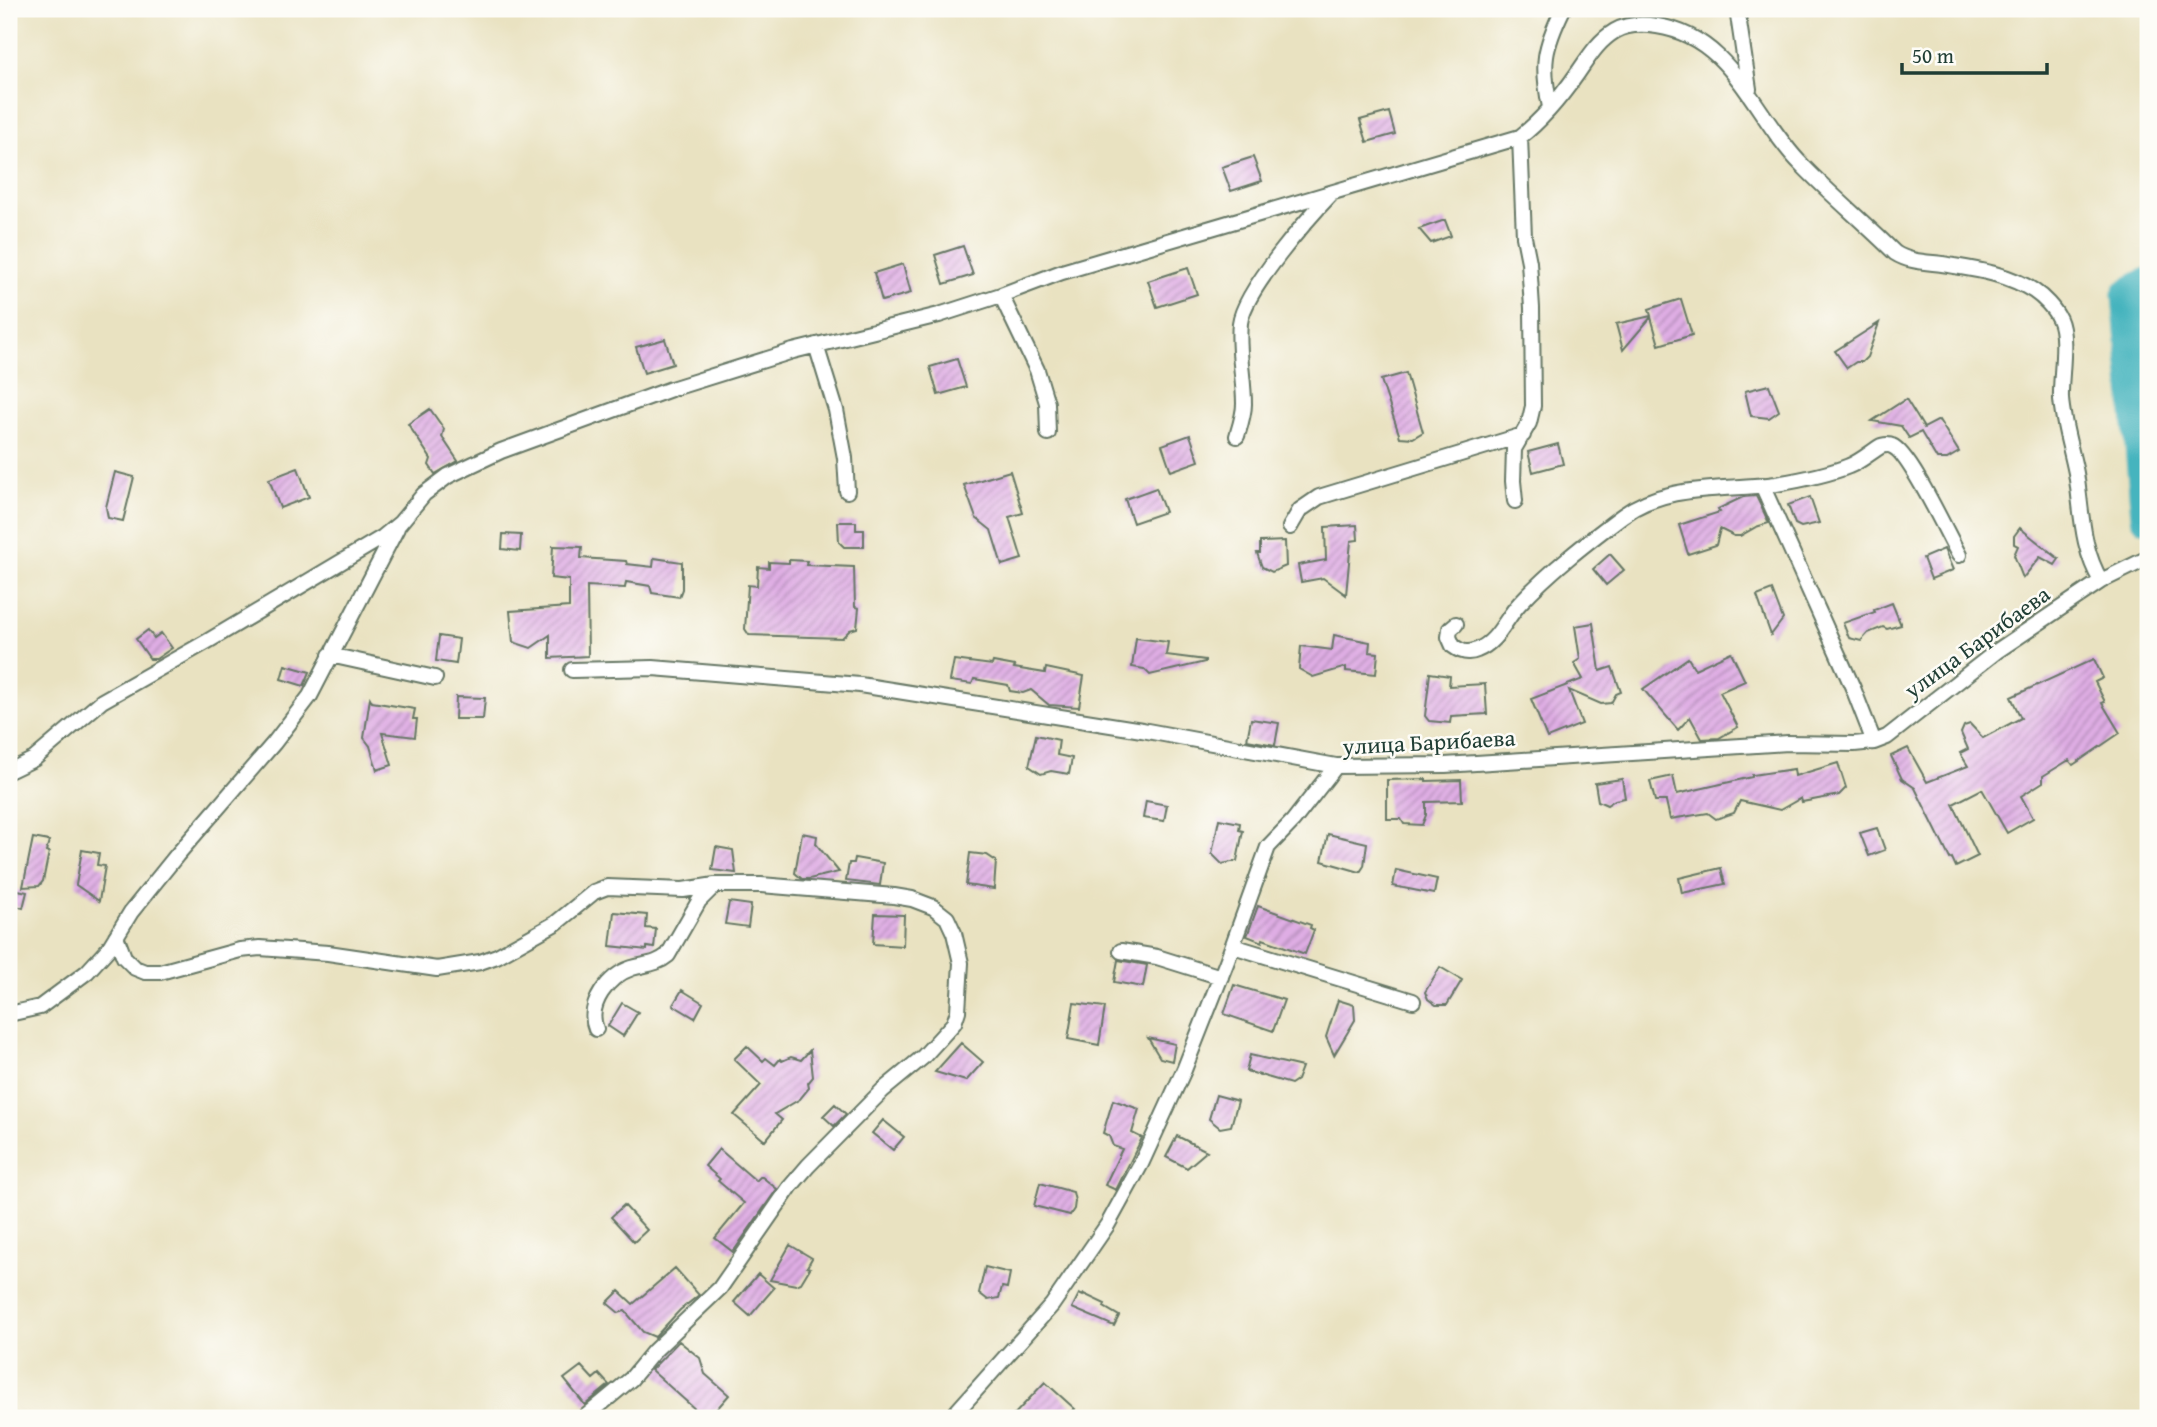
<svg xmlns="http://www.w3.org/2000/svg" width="2157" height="1427" font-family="'Gentium Book Plus',serif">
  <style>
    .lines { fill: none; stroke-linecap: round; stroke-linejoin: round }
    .river { stroke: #45b4be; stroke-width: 35 }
    .building { fill: url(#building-hatch) }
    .minor-casing { stroke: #667765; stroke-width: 18 }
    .minor { stroke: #fff; stroke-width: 14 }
    .labels { text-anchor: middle; stroke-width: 5; stroke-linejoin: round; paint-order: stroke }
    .street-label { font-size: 23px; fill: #1f3d34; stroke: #fdfcf7 }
  </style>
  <defs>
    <pattern id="building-hatch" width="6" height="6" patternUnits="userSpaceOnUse" patternTransform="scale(1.75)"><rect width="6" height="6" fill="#dfade4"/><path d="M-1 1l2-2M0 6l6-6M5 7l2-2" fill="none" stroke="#b48eba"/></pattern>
  </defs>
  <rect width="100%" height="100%" fill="#fdfcf7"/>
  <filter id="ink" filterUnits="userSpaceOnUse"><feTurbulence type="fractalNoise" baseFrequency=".0143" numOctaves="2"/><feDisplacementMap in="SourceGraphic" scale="14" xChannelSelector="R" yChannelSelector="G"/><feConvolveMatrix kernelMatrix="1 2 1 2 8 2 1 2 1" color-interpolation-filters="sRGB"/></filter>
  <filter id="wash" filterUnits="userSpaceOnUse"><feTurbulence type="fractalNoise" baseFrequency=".00686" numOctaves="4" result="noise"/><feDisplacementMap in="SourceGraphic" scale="28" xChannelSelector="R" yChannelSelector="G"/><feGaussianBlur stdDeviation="1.57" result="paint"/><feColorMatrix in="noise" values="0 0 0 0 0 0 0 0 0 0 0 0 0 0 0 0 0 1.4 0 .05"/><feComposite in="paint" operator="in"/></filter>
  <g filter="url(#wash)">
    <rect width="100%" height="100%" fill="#e9e2c1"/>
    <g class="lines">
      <path class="river" d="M2148,285L2129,295L2148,516"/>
    </g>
    <g id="blocks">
      <path class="building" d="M1389,112L1395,134L1367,142L1360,120Z
        M1253,157L1262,181L1231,191L1222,167Z
        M1445,220L1451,236L1431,243L1419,229Z
        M963,246L973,275L944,284L935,255Z
        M903,264L911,293L882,301L874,273Z
        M1188,268L1197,294L1157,307L1148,281Z
        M1681,299L1692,335L1659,345L1651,317L1623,350L1616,324L1651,316L1649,309Z
        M1879,323L1867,357L1862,362H1856L1847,368L1835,351Z
        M665,339L673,364L644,373L636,347Z
        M957,359L966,387L938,395L930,367Z
        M1406,373L1423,432L1413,438L1400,437L1381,380Z
        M1769,385L1779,411L1769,418L1751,416L1745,391Z
        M1906,399L1924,428L1939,420L1959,452L1947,459H1937L1921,432L1909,438L1901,426L1872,421Z
        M430,409L444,429L442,437L458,461L435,474L429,465L431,459L408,424Z
        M1190,435L1199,461L1171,471L1162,445Z
        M1558,444L1563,464L1533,472L1528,452Z
        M298,468L309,497L280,508L269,479Z
        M1010,471L1023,513L1009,517L1022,559L1002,565L991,530L976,518L964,485Z
        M115,472L134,477L123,521L108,518L106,507Z
        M1156,488L1165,512L1133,523L1125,499Z
        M1756,496L1769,523L1756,527L1740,536H1734L1720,529L1716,545L1688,554L1679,525L1720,512L1718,509L1743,497Z
        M1810,497L1819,523L1801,527L1795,524L1788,505Z
        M838,522H856V530H864V547H844L839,542Z
        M1357,525L1358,540L1351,541L1346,595L1323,578L1301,582L1298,565L1326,560L1325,527Z
        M2020,528L2059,559L2055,565L2040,557L2023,578L2014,555L2018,546L2014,544V536Z
        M503,534L521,535L520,551L502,549Z
        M1285,541L1286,566L1272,572L1262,567L1257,553H1260V542Z
        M553,546L582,547L581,558L626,561L627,564L653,567L654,558L682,562V589L679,597L652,593L650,586L626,582L625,588L587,586L588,656L550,658V635L531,648L513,642L510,611L569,607V580L551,578Z
        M1944,549L1953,570L1931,579L1923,558Z
        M1610,554L1624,570L1606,585L1593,569Z
        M789,560L807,561L806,565L854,567L855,607L859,608L857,628L850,630L842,638L749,635L745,629L748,585L757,586L758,567L769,568V562L789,563Z
        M1772,590L1783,619L1771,635L1757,596Z
        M1892,603L1901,625L1887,629L1883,627L1868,633L1861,641L1849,638L1843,623L1875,612L1874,610Z
        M1593,623L1600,671L1612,667L1621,692L1616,694L1611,703L1601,704L1569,690L1582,724L1547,738L1531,699L1583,679L1574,663L1580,659L1575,626Z
        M148,630L154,638L161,633L172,648L156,659H150L136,639Z
        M1334,635L1370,642L1369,652L1378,653L1376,674L1346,671V667L1313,677L1299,669L1301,646L1332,650Z
        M439,636L459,639L456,664L436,661Z
        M1136,638L1168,642L1166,655L1205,660V662L1150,675L1144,669L1132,667Z
        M1731,652L1745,681L1720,692L1738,727L1719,738L1702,739L1690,717L1678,730L1643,689L1688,658L1695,669Z
        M2094,659L2103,678L2095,682L2105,702L2102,703L2120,733L2073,765L2069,760L2043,776V782L2021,796L2033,818L2007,833L1982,789L1953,804L1978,856L1956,867L1952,858L1950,859L1915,788L1902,779L1891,756L1908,748L1927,782L1968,766L1960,753L1968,749L1961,733L1964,726L1970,724L1983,738L2021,718L2011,697Z
        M954,660L992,665L993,662L1015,666L1014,668L1045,673L1046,668L1084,676L1079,707L1049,705L1031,690L1023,693L1010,691L1008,685L974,679L972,684L950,681Z
        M285,665L310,672L304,686L281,679Z
        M1430,673L1450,676L1449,686L1485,684L1487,714L1451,716L1450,723L1429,721L1425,716Z
        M456,697L485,698L483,719H455Z
        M370,698L372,702L415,709L413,719H417L415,737L382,733L392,765L377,770L370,746L364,738Z
        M1251,719L1279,723L1275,745L1247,740Z
        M1036,735L1059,740L1057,755L1072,758L1069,774L1051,771L1041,774L1029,766Z
        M1838,763L1846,788L1839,795L1802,802L1801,798L1780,810L1740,801L1734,813L1716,819L1708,813L1670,819L1666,801H1655L1650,781L1673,776L1677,794L1752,777V775L1794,769L1795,776Z
        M1426,779V781L1461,780L1462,801L1426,802V815L1422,825L1404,824L1401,819H1387V780Z
        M1622,779L1625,798L1615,800L1607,805L1598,801L1595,783Z
        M1146,801L1167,805L1164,821L1143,818Z
        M1219,819L1240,823L1239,830L1243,831L1237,861L1222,864L1212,854Z
        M1877,828L1885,850L1869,856L1860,833Z
        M802,833L817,836L816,844L839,872L809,879H802L795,873Z
        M1328,834L1367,843L1364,866L1360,872L1322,861Z
        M33,838L49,841L46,851L49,852L43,881L39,886L23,887Z
        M716,847L733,850L736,873L712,870Z
        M82,850L99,853L97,865L105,866L99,901L76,885Z
        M970,853L987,855L996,861L994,889L966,885Z
        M855,858L883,863L880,885L846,881L849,863H854Z
        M1721,868L1725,884L1682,893L1679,878Z
        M1396,870L1437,879L1434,894L1393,886Z
        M9,888L27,892L23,908L9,904Z
        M729,902L751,905L748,927L725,924Z
        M1258,906L1311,925L1310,928L1314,930L1305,954L1263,939L1262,942L1247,936Z
        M614,912L647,915L646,928L656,929L654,948L647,947V950L610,946Z
        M875,914L904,915L903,946L873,944Z
        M1118,960L1147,965L1143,987L1114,982Z
        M1440,967L1462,980L1447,1005H1436L1428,999L1425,992Z
        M1234,985L1284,1000L1273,1031L1224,1014Z
        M682,990L703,1003L695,1018L673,1005Z
        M1338,1000L1354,1005L1355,1020L1334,1055L1326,1037Z
        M622,1003L638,1012L623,1036L608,1026Z
        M1074,1003L1105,1007L1099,1045L1068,1039Z
        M1148,1038L1175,1044L1172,1061L1160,1058Z
        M961,1043L983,1062L966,1081L935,1072Z
        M747,1046L763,1061L766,1058L775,1065L780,1059L782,1061L791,1057L801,1060L810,1050L813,1077L808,1083L809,1088L800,1099L775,1114L782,1120L765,1141L734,1115L761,1085L734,1059Z
        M1250,1055L1302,1067L1297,1080L1291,1084L1246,1071Z
        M1216,1095L1238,1101L1231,1126L1220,1128L1209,1119Z
        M1113,1100L1139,1109L1132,1133L1142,1138L1116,1190L1105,1185L1122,1149L1113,1146L1109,1136L1103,1133Z
        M835,1104L846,1114L834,1126L823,1116Z
        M883,1120L904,1137L893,1150L872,1133Z
        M1177,1136L1207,1151L1187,1168L1166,1157Z
        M719,1149L756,1181L761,1176L777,1189L733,1252L715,1238L744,1203L718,1181L720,1179L705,1166Z
        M1040,1183L1073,1192L1075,1201L1074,1209L1070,1215L1034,1206Z
        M624,1205L647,1230L634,1242L611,1217Z
        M790,1245L812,1258L807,1267L810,1268L801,1283L796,1285L770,1280Z
        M985,1267L1010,1273L1007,1288L1002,1287L999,1298L988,1300L979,1293Z
        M675,1268L699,1295L680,1310L655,1337L643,1332L625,1311L619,1313L607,1303L619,1291L633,1304Z
        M758,1274L774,1288L750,1316L734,1302Z
        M1079,1294L1083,1296L1084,1294L1105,1304L1104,1307L1119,1316L1114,1326L1072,1308Z
        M679,1341L700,1358L705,1374L729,1395L709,1418H688L696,1410L651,1370Z
        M581,1366L593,1379L599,1374L609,1385L585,1405L564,1379Z
        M1045,1382L1075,1409L1066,1418H1011Z"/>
    </g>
  </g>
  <g filter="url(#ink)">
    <use href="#blocks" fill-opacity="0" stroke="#667765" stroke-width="2"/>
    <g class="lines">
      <defs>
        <path id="minor" d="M1737,9L1749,89
          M1550,107C1541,64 1544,48 1563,9
          M1001,295L1037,370L1047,403L1048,433
          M816,345L836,410L845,458L847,491
          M1237,436C1240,426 1244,414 1244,404C1244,377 1237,350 1240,323C1244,291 1309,217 1333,192
          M1762,485L1853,688L1874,742
          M1515,501L1513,481L1514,449L1529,423L1533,406L1532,308L1529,262L1524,237L1520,137
          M1290,527L1300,510L1319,497L1523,435
          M1456,624L1450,629L1449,637L1453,646C1461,652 1468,654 1477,650C1498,642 1505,619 1520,603C1550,571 1586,543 1622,516C1666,483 1724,491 1776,484C1800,480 1827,475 1849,466C1860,462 1871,452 1881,446C1885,445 1888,444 1892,446C1910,453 1947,534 1959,555
          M330,655L435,678
          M572,670L653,668L860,685L1142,730L1336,766L1445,765L1788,743L1854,744L1874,742L1887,737L1997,651L2101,581L2148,558
          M9,771L34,759L102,701L208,641L383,537L400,523L424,494L448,476L501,451L671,389L793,351L939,315L1001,295L1062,272L1520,137C1542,120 1561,97 1577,74C1589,57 1597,42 1615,31C1627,24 1643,24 1657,26C1733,37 1754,117 1802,165C1832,196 1865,223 1895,253C1909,262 1926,262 1942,264C1973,269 2007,273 2034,291C2043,297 2054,308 2059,319C2068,338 2060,377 2061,399C2063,424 2071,448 2076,473C2082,510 2081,548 2101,581
          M116,936L124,957L135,968L145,972H160L240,950L260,948L328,953L437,969L480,962L497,956L556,923L594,892L607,887L683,890L715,885H761L894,896L912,899L933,907L947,918L954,933L961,963L958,1011L954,1023L923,1057L883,1090L808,1166L790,1187L720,1288L654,1351L631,1379L584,1418
          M1233,946L1413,1001
          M1121,951L1157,957L1221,977
          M9,1014L40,1007L87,972L109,948L131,912L177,855L274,743L310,696L397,528
          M596,1029C586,1005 608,976 632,968C645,964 656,965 668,955L699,901L714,886
          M951,1418L1052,1305L1108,1224L1141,1164L1184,1070L1227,961L1268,847L1293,821L1336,766"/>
      </defs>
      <use href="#minor" class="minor-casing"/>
      <use href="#minor" class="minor"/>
    </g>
  </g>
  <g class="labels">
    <g class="street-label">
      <text transform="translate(1977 642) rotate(-36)" y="8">улица Барибаева</text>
      <text transform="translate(1429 742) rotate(-3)" y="8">улица Барибаева</text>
    </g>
  </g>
  <rect width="2157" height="1427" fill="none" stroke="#fdfcf7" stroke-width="35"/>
  <path d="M1902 63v10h145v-10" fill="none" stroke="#1f3d34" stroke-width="3.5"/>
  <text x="1912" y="63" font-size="21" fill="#1f3d34" stroke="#fdfcf7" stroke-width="5" paint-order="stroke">50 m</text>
</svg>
